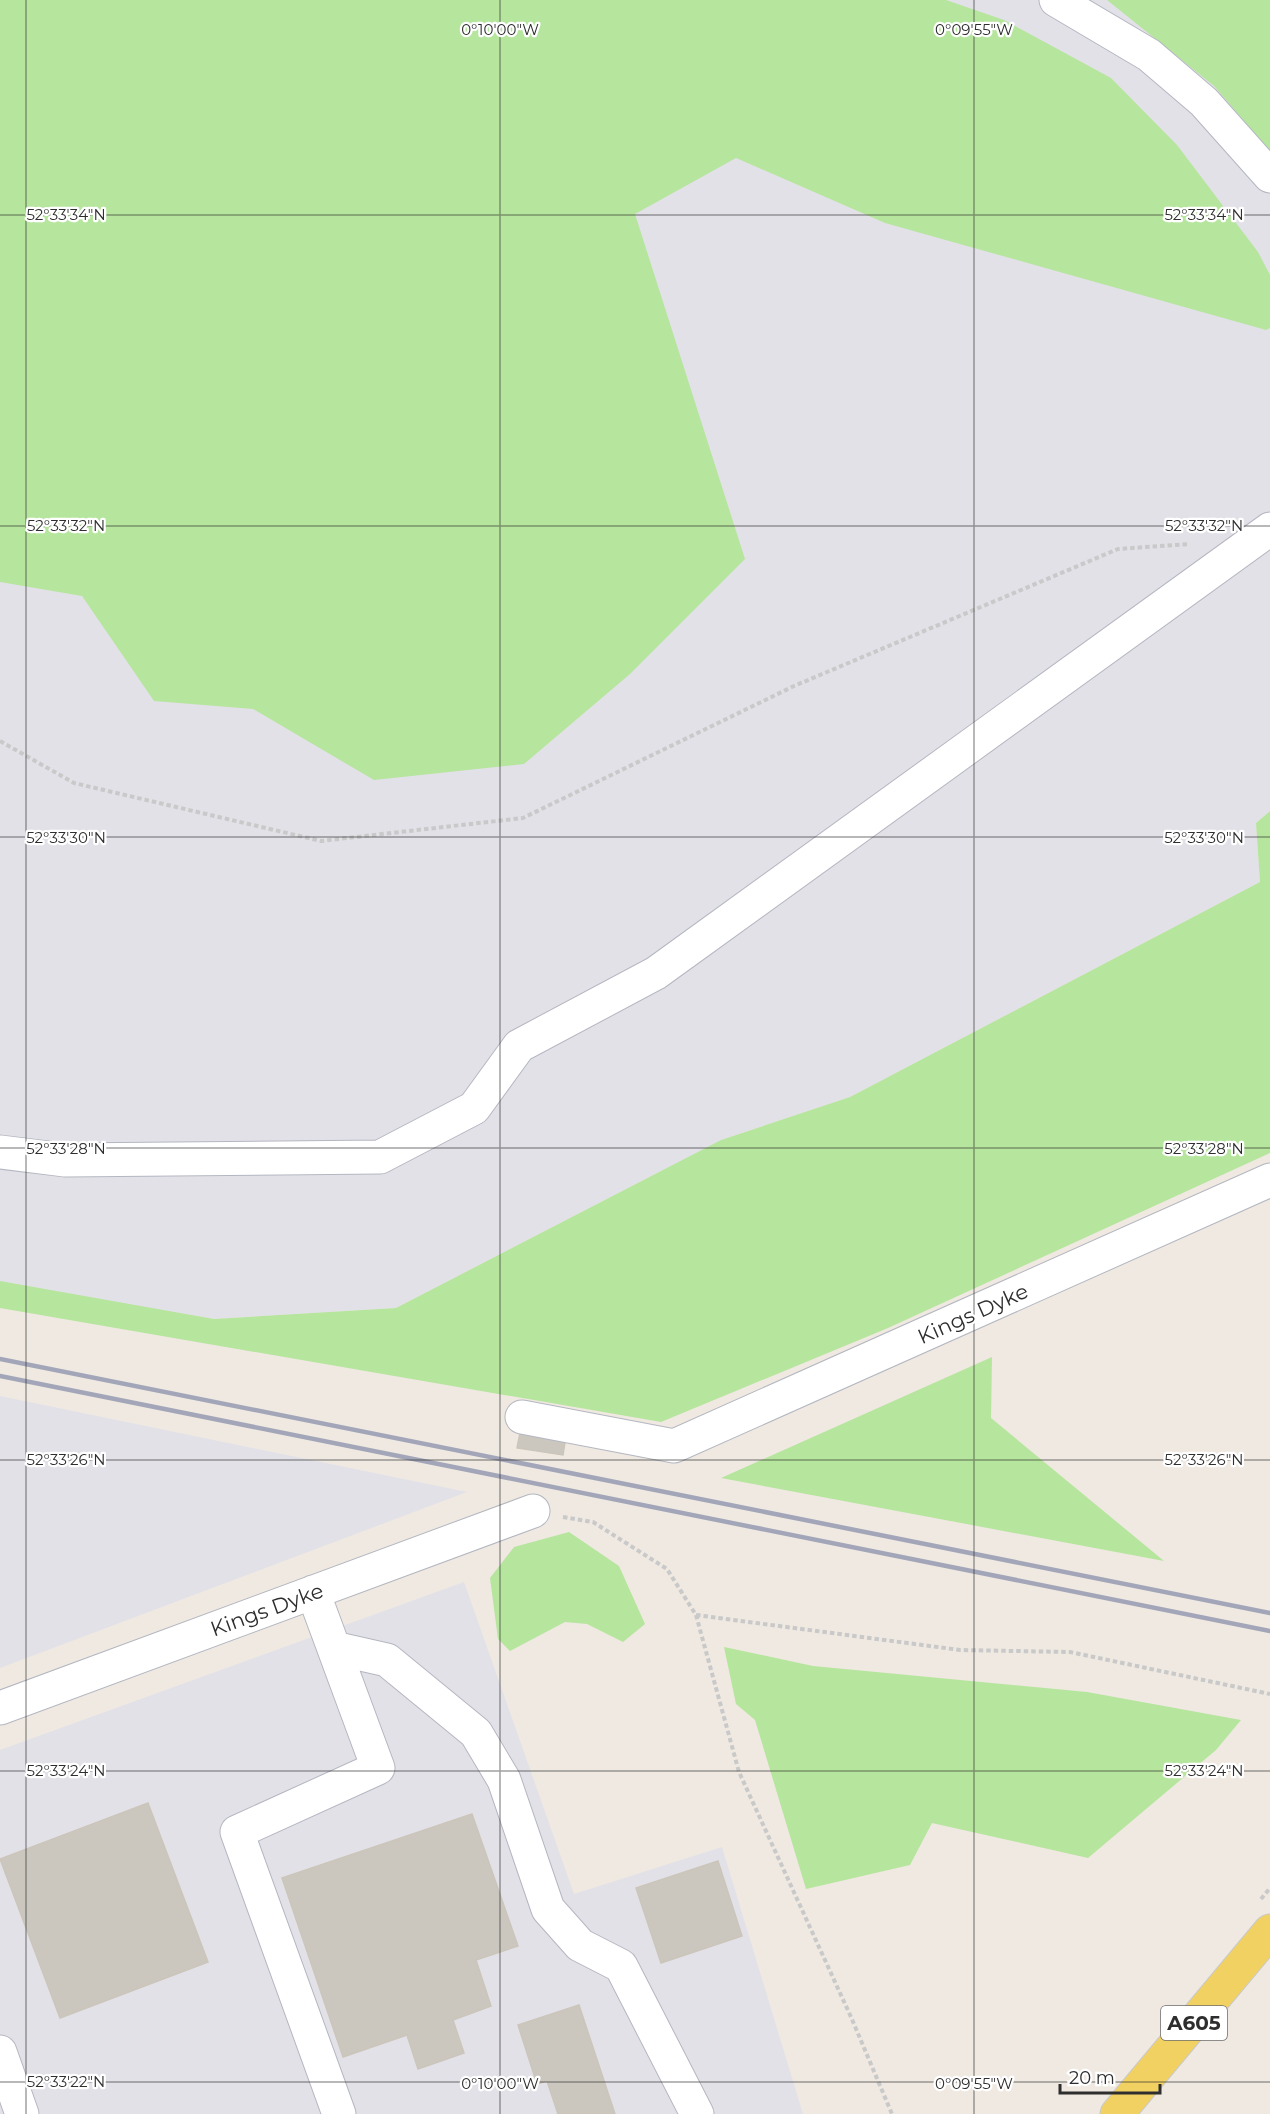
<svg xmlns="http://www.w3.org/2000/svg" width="1270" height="2114" font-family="Montserrat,sans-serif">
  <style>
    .industrial { fill: #e3e1e8 }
    .green { fill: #b6e59e }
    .building { fill: #cbc7bf; stroke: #cbc5ba; stroke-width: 1.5 }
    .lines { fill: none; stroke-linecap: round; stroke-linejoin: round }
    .minor-casing { stroke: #b4b7c1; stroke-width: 35 }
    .major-casing { stroke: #c9c9c9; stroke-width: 35 }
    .path { stroke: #c9c9c9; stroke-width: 4; stroke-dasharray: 4.5 3; stroke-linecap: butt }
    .minor { stroke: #fff; stroke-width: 33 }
    .major { stroke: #f2d163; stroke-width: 33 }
    .rail { stroke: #a3a6b8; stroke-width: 4.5 }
    .ticks { fill: none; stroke: #2e2e2e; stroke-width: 1.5; stroke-opacity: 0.45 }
    .labels { text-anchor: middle; stroke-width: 4.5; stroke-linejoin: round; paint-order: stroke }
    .shield { fill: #fff; stroke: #6d6d6d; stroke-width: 1.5 }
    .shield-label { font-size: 20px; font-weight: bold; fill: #2e2e2e }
    .street-label { font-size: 21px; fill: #2e2e2e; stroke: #fff }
    .ticks-label { font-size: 15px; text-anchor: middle; fill: #2e2e2e; stroke: #fff; stroke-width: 4.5; stroke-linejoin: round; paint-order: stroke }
  </style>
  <rect width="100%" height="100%" fill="#efe9e1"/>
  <path class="industrial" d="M0,0H1270V811L1256,823L1260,882L850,1097L721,1140L396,1308L214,1319L0,1283Z
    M0,1396L467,1492L0,1668Z
    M464,1582L574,1894L722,1847L803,2114H0V1750Z"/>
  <path class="green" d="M0,0H946L1004,20L1111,78L1177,145L1258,252L1270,275V328L1266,330L885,223L736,158L635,214L745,559L630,674L524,764L374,780L253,709L154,701L82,596L0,582Z
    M1107,0H1270V151L1214,86Z
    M1270,811V1153L888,1328L661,1422L0,1308V1281L214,1319L396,1308L721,1140L850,1097L1260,882L1256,823Z
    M992,1357L991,1418L1164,1561L721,1478Z
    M569,1532L619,1566L645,1624L623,1642L587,1624L565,1622L510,1651L498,1639L490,1578L514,1547Z
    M724,1647L813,1666L1087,1692L1241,1720L1216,1750L1088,1858L932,1823L910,1865L806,1889L755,1720L736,1704Z"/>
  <path class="building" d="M521,1428L566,1436L563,1455L517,1448Z
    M148,1803L208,1962L60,2018L0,1859Z
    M472,1814L518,1946L476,1960L491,2006L453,2020L464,2053L418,2069L407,2035L343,2057L282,1878Z
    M718,1861L742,1936L661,1963L636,1888Z
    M579,2005L615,2114H558L547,2081L537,2084L518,2025Z"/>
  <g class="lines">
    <defs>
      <path id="minor" d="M1056,0L1149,55L1204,102L1270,176
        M0,1152L65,1160L380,1157L474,1108L519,1046L656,973L1270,529
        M522,1417L674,1446L1270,1180
        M313,1592L378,1768L237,1832L339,2114
        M334,1648L387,1660L476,1733L504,1780L548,1909L580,1945L621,1966L697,2114
        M0,1708L533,1511
        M0,2052L22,2114"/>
      <path id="major" d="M1117,2114L1270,1931"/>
    </defs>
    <use href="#minor" class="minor-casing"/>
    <use href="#major" class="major-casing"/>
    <path class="path" d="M0,741L74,783L321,841L523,818L794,686L1118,549L1190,544
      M563,1517L593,1522L667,1569L696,1615L960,1650L1070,1652L1270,1694
      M696,1615L739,1772L851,2017L892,2114
      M1261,1899L1270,1888"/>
    <use href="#minor" class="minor"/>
    <use href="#major" class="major"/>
    <path class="rail" d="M0,1359L1270,1613
      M0,1376L1270,1631"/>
  </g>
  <path class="ticks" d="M26,0V2114M500,0V2114M974,0V2114M0,215H1270M0,526H1270M0,837H1270M0,1148H1270M0,1460H1270M0,1771H1270M0,2082H1270"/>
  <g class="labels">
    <rect class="shield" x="1161" y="2006" width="66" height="34" rx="4.5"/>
    <g class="shield-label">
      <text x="1194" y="2030">A605</text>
    </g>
    <g class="street-label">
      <text transform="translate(973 1314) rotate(-24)" y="7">Kings Dyke</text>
      <text transform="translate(267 1610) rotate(-20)" y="7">Kings Dyke</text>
    </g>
  </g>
  <g class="ticks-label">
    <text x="500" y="35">0°10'00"W</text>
    <text x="974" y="35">0°09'55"W</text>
    <text x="66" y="220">52°33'34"N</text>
    <text x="1204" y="220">52°33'34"N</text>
    <text x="66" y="531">52°33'32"N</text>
    <text x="1204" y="531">52°33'32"N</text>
    <text x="66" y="843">52°33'30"N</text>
    <text x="1204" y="843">52°33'30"N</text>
    <text x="66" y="1154">52°33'28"N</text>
    <text x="1204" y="1154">52°33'28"N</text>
    <text x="66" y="1465">52°33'26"N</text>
    <text x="1204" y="1465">52°33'26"N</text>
    <text x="66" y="1776">52°33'24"N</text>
    <text x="1204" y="1776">52°33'24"N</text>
    <text x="66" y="2087">52°33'22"N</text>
    <text x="500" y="2089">0°10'00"W</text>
    <text x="974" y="2089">0°09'55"W</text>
  </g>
  <path d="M1060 2084v9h100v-9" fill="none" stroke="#2e2e2e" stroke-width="3"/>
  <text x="1069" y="2084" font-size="18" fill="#2e2e2e" stroke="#ffffff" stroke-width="4.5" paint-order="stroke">20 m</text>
</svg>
